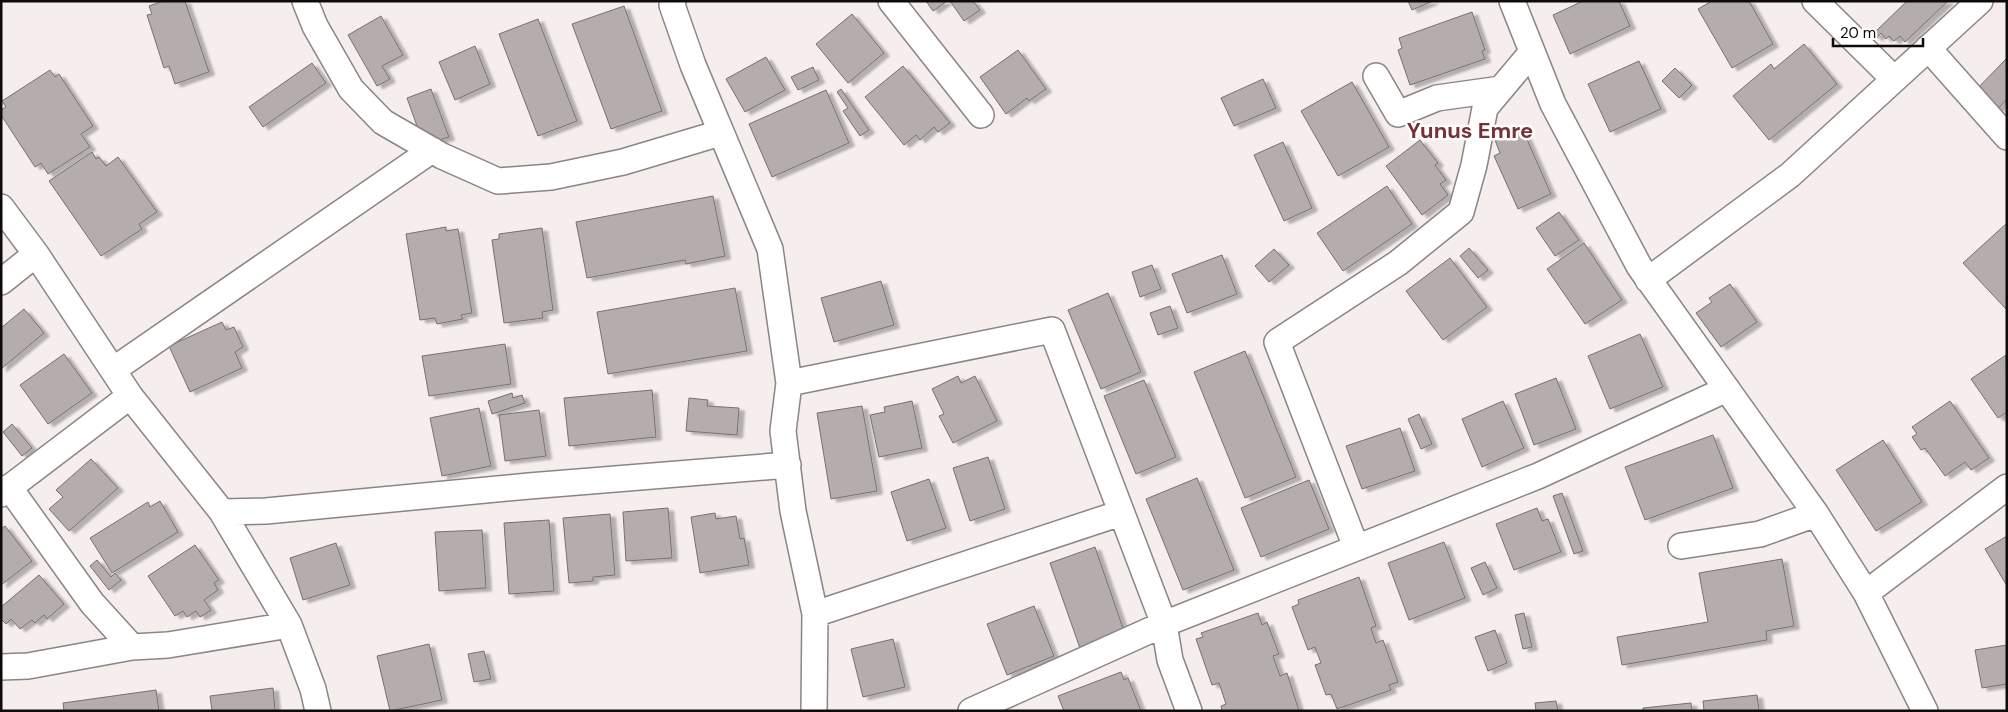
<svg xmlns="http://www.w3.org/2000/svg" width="2008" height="712" font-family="'DM Sans',sans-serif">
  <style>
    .building { fill: #b5adad; stroke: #777070; filter: url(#shadow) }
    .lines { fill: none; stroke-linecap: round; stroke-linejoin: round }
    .minor-casing { stroke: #8c8585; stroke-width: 28 }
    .minor { stroke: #fff; stroke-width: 25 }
    .labels { text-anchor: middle; stroke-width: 5; stroke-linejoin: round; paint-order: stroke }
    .district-label { font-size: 22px; font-weight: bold; fill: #773037; stroke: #fff }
  </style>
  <defs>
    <filter id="shadow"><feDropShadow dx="5.5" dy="3" stdDeviation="1" flood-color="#0004"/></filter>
  </defs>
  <rect width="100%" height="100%" fill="#f6eded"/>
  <path class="building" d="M163,1H185L209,72L175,84L169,66L164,68L147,15L152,14L149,6Z
    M926,1H947L933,11Z
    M950,1H973L980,10L964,21Z
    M1408,1H1433L1412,10Z
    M1583,1H1619L1630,26L1570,54L1553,15Z
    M1712,1H1749L1773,44L1732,68L1698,9Z
    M1907,1H1948L1905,42L1900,36L1894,41L1889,36L1886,39L1881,33L1877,38L1873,34Z
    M624,6L662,111L611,129L572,24Z
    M1472,12L1485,50L1482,51L1485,59L1410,85L1398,50L1402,48L1399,38Z
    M852,14L884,53L848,83L816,44Z
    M381,16L403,55L382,66L390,79L377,86L348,35Z
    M538,19L577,121L538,136L499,34Z
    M1804,44L1837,84L1769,140L1733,96L1771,64L1774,69Z
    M475,46L490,84L455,100L439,62Z
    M1018,50L1046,89L1029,101L1027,98L1006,114L980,77Z
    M766,57L785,90L745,112L726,79Z
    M2007,58V99L1992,115L1971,95Z
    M1639,61L1661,109L1610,132L1588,84Z
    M312,63L326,83L263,127L249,107Z
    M903,66L950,123L938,132L934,127L920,140L916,135L904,145L865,97Z
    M813,67L819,80L798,90L791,77Z
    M1675,68L1692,85L1679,98L1662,81Z
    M50,70L55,77L59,74L93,126L81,134L90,147L48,174L41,163L35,167L1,115V110L6,107L2,101Z
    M1263,79L1276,108L1234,126L1221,98Z
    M1352,82L1389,147L1338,176L1301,111Z
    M431,89L449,137L436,141L434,135L422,140L407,98Z
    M841,89L869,130L860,136L843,111L848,108L837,92Z
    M826,90L849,143L772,177L749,124Z
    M1522,128L1551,194L1518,209L1494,156L1500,153L1495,140Z
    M1420,140L1438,163L1435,165L1446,180L1440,184L1448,195L1422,215L1386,166Z
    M1283,142L1312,208L1284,221L1254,155Z
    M92,152L96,159L99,157L106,166L118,157L157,212L139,224L142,229L101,256L49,181Z
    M1387,186L1412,224L1343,271L1317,233Z
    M713,196L725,256L686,264L685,260L587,278L576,222Z
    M1559,212L1579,240L1555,256L1536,228Z
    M2007,223V310L1963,263Z
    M446,227V231L458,229L472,313L461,315L463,319L437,324L435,318L420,320L406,234Z
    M542,228L553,310L542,312L543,318L504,323L492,240L499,239V234Z
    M1584,243L1622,300L1585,324L1547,269Z
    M1469,248L1488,270L1478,278L1460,256Z
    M1274,249L1289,265L1269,282L1255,266Z
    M1222,255L1237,294L1187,313L1172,274Z
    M1450,258L1487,307L1443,340L1406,291Z
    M1152,265L1161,289L1140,297L1132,272Z
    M881,281L894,325L834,342L821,298Z
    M1730,284L1757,322L1721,347L1696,313L1712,302L1709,298Z
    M735,288L747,351L608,374L597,312Z
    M1108,293L1141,372L1101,389L1068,310Z
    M1170,306L1178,328L1158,335L1150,313Z
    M24,309L44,333L1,369V328Z
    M222,322L226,330L234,327L243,347L235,352L242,368L190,392L169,346Z
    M1640,334L1663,387L1610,409L1588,356Z
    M505,344L511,384L429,396L422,356Z
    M1245,351L1296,477L1245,498L1194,372Z
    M64,354L92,393L48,424L20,385Z
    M2006,355L2007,412L1998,418L1971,379Z
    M958,376L961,383L975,376L997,421L953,443L939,416L944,414L932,389Z
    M1556,378L1576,429L1534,445L1515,394Z
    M1144,380L1176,457L1136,474L1104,396Z
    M652,390L656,437L569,446L564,398Z
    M512,393L513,398L522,395L525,403L492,414L488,401Z
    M689,398L708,400L707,406L739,408L737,435L686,431Z
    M912,401L922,448L879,457L870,415L885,412L884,407Z
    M1503,401L1524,448L1482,467L1462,419Z
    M1950,401L1989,458L1971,470L1965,462L1945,476L1925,448L1921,450L1912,437L1917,434L1912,427Z
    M862,406L877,491L831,499L817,413Z
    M479,408L491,466L442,476L430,418Z
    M539,410L546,456L505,461L499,415Z
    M1419,414L1432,444L1421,449L1408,419Z
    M12,424L32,448L22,456L3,432Z
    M1400,428L1415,471L1362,489L1346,446Z
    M1713,435L1733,488L1645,520L1625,467Z
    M1883,440L1922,502L1876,531L1836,470Z
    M988,457L1005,509L970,521L953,468Z
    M91,459L118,488L69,531L49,509L63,497L56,490Z
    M1197,478L1234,570L1183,590L1146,499Z
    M929,479L946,528L907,541L891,492Z
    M1309,480L1329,529L1261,557L1241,508Z
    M1562,493L1583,551L1574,554L1553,496Z
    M160,501L178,532L112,573L90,538L148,502L150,507Z
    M668,508L672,558L626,561L623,512Z
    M1537,508L1542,521L1548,519L1561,552L1514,570L1496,524Z
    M715,513L716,519L736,516L740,539L744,538L749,565L700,573L691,517Z
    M610,514L615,575L593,577V581L569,583L563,518Z
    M549,520L554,591L509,594L504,523Z
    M5,526L32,561L1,585V529Z
    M482,530L486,588L439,591L435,532Z
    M2007,536V586L1985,549Z
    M1444,542L1465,598L1409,620L1388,563Z
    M336,543L350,585L303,600L290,558Z
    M195,545L219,580L214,583L218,590L204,600L211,610L200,617L196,611L187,617L183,611L175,616L148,576Z
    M1095,547L1124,631L1100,639L1102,643L1081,651L1050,563Z
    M1782,559L1794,626L1766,631L1767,640L1622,665L1617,637L1708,622L1699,573Z
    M97,560L111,577L115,573L121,580L109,590L90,566Z
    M1485,562L1497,588L1483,595L1471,568Z
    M39,575L64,604L47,619L44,615L35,623L32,620L20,629L11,619L6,624L1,619V607Z
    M1359,577L1376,626L1371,628L1376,643L1383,640L1398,682L1389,685L1391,690L1337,709L1331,694L1326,695L1315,665L1321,663L1315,647L1308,650L1292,607L1299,604L1298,600Z
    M1034,606L1054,656L1007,675L987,624Z
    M1258,613L1262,625L1267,622L1279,654L1273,656L1280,676L1287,673L1299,711H1222L1221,706L1226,704L1219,683L1212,685L1196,639L1203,637L1201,633Z
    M1524,613L1532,647L1523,649L1515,615Z
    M1495,630L1507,663L1488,671L1475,637Z
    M893,639L905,687L863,697L851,649Z
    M429,644L442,700L390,711L377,656Z
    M2007,645V684L1982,688L1975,650Z
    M484,651L491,679L474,682L468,654Z
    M1121,672L1124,680L1128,678L1141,711H1064L1058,696Z
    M273,688L275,711H212L210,696Z
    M156,690L159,711H64L63,703Z
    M1757,695L1759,711H1704L1703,701Z
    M1556,701L1558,711H1536L1535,703Z
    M1691,703L1692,711H1643V708Z"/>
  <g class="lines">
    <defs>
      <path id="minor" d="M305,1L315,26L351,89L383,122L442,156L498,181L551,177L623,162L720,133
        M673,1L672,5L693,65L770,249L789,383L783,431L793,511L815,614L814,711
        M891,1L981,115
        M1512,1L1553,104L1639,266L1816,514L1866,593L1925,711
        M1815,1L1894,79
        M1928,48L2007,137
        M1376,76L1398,114L1437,98L1501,89
        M1,207L36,254L130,396L222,512L289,625L313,689L318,711
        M1648,280L1790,175L1980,1
        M1,282L36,254
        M113,370L432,150
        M789,383L1052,330L1164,624L1170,660L1189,711
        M9,487L92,603L132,647
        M1,494L130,396
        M222,512L266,511L529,486L788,465
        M1681,546L1760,534L1816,514
        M1356,547L1277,342L1398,263L1461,212L1474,165L1485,108L1532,52
        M1866,593L2007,487
        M815,614L1121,513
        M1,667L28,666L132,647L168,645L289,625
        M971,711L1164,624L1538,476L1727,389"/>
    </defs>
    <use href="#minor" class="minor-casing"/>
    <use href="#minor" class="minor"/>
  </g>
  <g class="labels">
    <g class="district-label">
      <text x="1470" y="138">Yunus Emre</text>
    </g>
  </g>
  <rect width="2008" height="712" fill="none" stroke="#0e0b0b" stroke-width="5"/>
  <path d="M1833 38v8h90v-8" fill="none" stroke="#0e0b0b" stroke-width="2.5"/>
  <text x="1840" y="38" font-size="15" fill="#0e0b0b" stroke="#ffffff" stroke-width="4" paint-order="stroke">20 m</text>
</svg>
